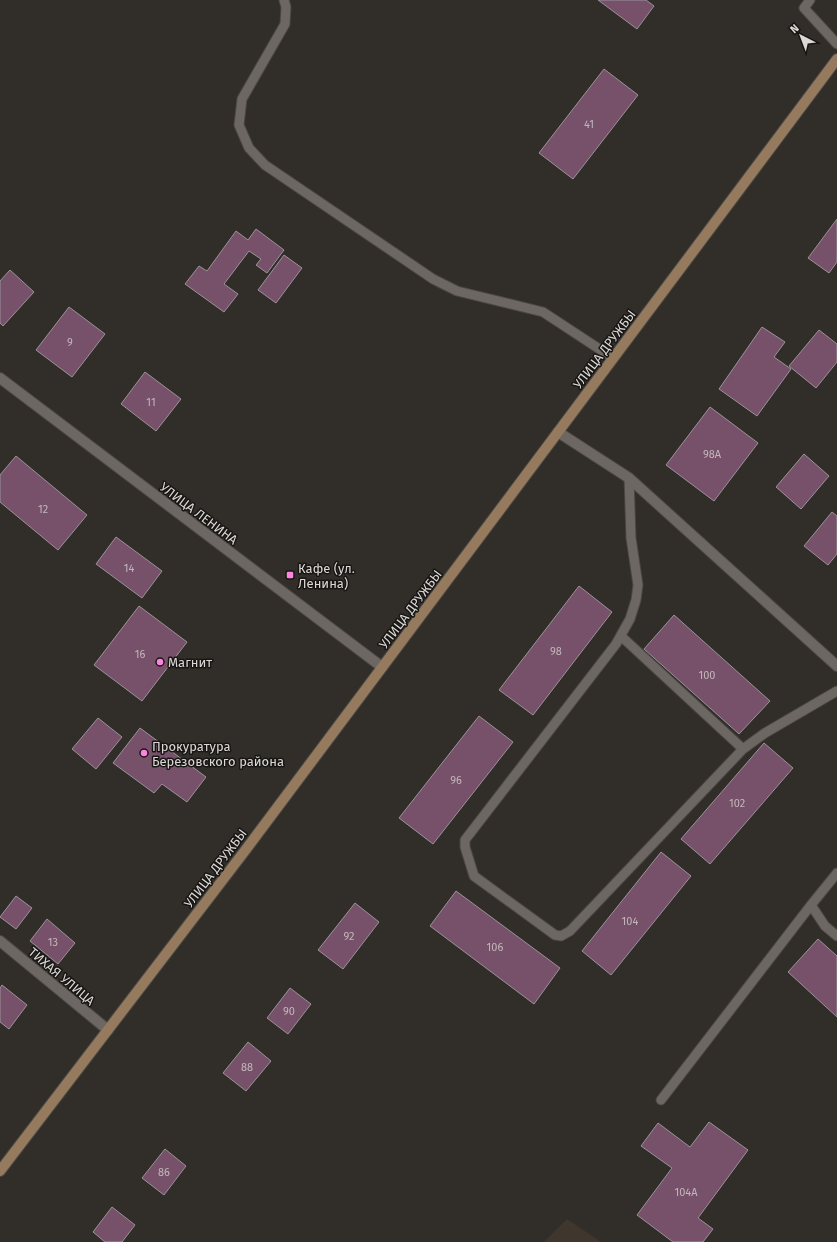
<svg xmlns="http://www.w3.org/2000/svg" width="837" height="1242" font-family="'Fira Sans',sans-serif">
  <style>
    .built { fill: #3f362d }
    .building { fill: #77516a; stroke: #9a9397 }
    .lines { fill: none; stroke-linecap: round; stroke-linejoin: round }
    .lane-casing { stroke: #4b4844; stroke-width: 11 }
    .street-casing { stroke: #4b4844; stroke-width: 12 }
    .secondary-casing { stroke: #4b4844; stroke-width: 12 }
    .lane { stroke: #6c6762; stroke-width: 9 }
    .street { stroke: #6c6762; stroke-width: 10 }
    .secondary { stroke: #957a5e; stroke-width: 10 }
    .poi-dot { fill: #fe85df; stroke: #181614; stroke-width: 1.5 }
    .labels { text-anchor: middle; stroke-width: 3; stroke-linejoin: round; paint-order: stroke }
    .number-label { font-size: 11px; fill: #c2b6ba }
    .street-label { font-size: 13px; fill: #dbd8d5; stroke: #181614 }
    .poi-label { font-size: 13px; fill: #dbd8d5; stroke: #181614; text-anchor: start }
  </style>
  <rect width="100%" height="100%" fill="#312d29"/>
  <path class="built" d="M567,1219L601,1242H544Z"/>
  <path class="building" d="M598,0H646L654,6L637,29Z
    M604,69L638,95L573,179L539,153Z
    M837,219V262L829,273L808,258Z
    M256,229L284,250L267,273L256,265L261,259L249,251L224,284L238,294L224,312L185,284L199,266L207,271L236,231L248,240Z
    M284,255L302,268L276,303L258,290Z
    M10,270L34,292L3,326L0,323V281Z
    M69,307L105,334L72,377L36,350Z
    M762,327L785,342L774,357L791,369L757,416L719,389Z
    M819,330L837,344V362L816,388L789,366Z
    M145,372L181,399L156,431L121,404Z
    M710,407L758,443L714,501L666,465Z
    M804,454L829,476L801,509L776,487Z
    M16,456L87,515L58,550L0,502V475Z
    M832,512L837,516V554L828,565L804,546Z
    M116,537L162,571L142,598L96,564Z
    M579,586L612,612L533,715L499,690Z
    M139,606L187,642L142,701L94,665Z
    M674,615L770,701L739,734L644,649Z
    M479,716L513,742L433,844L399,818Z
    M98,718L122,737L96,769L72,749Z
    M140,728L206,777L187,802L162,784L154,793L113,763Z
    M764,743L793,768L710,864L681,839Z
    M661,852L691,876L611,975L582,951Z
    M456,891L560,968L534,1004L430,926Z
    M16,896L32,908L16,929L0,917Z
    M355,903L379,922L343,969L318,950Z
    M47,919L75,943L58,964L30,941Z
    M818,939L837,956V1017L788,972Z
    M2,985L27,1005L9,1029L0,1022V988Z
    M290,988L311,1004L288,1034L267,1018Z
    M248,1042L271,1061L246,1091L223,1073Z
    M709,1122L748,1150L698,1218L713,1229L703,1242H673L637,1215L672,1168L641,1146L658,1123L690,1147Z
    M165,1149L186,1166L164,1195L142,1178Z
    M112,1207L135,1225L122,1242H105L93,1232Z"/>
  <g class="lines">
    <defs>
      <path id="lane" d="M284,0L286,7L285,24L242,99L239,125L249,148L265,165L433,279L457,291L543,312L613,358
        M810,0L804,8L837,44
        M629,478L631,538L638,585L636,600L630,619L616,644L465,840V847L474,876L555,935L561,936L570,931L743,749L765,733L837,691
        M622,637L743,749
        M837,873L811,905L825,926L837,936
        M661,1100L811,905"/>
      <path id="street" d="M0,378L382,667
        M558,432L629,478L837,666
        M0,941L108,1030"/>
      <path id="secondary" d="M0,1171L247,848L837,59"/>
    </defs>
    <use href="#lane" class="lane-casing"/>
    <use href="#street" class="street-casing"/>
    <use href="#secondary" class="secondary-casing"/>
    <use href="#lane" class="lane"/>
    <use href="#street" class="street"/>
    <use href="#secondary" class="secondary"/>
  </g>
  <g class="poi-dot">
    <rect x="286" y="571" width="8" height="8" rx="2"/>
    <circle cx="160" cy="662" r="4"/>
    <circle cx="144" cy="753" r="4"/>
  </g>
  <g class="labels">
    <g class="number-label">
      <text x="589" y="128">41</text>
      <text x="70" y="346">9</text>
      <text x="151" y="406">11</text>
      <text x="712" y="458">98А</text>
      <text x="43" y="513">12</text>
      <text x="129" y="572">14</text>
      <text x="556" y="655">98</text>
      <text x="140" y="658">16</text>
      <text x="707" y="679">100</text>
      <text x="456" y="784">96</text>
      <text x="737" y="807">102</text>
      <text x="630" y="925">104</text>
      <text x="349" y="940">92</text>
      <text x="53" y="946">13</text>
      <text x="495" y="951">106</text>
      <text x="289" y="1015">90</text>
      <text x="247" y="1071">88</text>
      <text x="164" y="1176">86</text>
      <text x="686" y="1196">104А</text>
    </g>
    <g class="street-label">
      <text transform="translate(604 349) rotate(-53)" y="5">УЛИЦА ДРУЖБЫ</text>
      <text transform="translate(199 513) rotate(37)" y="5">УЛИЦА ЛЕНИНА</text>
      <text transform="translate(410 609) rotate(-53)" y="5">УЛИЦА ДРУЖБЫ</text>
      <text transform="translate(215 868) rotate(-53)" y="5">УЛИЦА ДРУЖБЫ</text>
      <text transform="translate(62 976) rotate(40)" y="5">ТИХАЯ УЛИЦА</text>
    </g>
    <g class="poi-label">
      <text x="298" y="573">Кафе (ул.<tspan x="298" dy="15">Ленина)</tspan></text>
      <text x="168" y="667">Магнит</text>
      <text x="152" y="751">Прокуратура<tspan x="152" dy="15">Березовского района</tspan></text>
    </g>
  </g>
  <g transform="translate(801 36) rotate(318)" stroke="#181614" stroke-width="3" paint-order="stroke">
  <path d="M0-3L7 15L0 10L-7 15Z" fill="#dbd8d5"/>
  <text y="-6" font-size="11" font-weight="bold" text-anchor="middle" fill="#dbd8d5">N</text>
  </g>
</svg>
